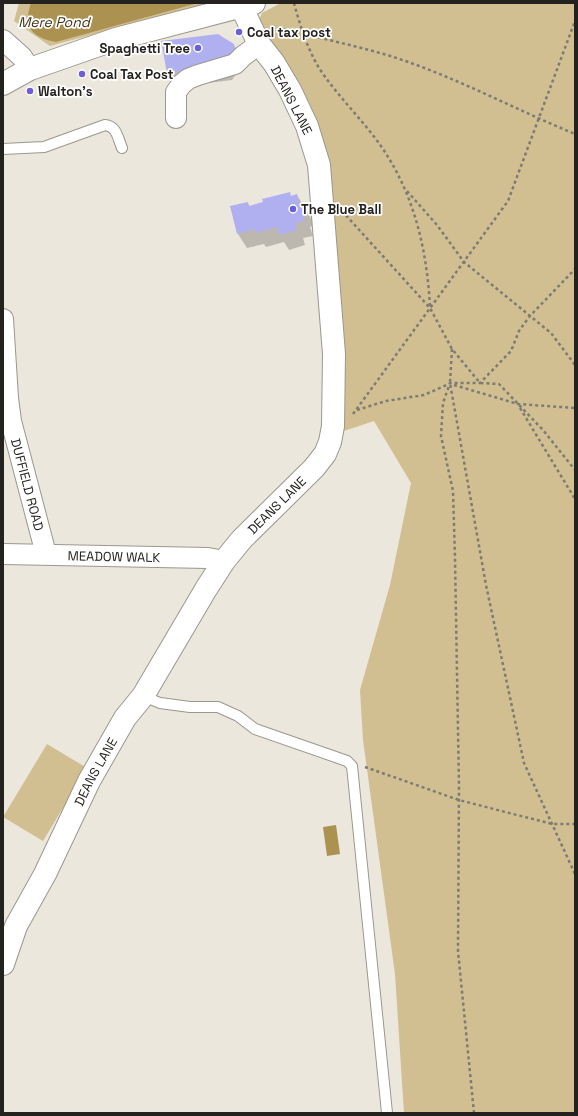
<svg xmlns="http://www.w3.org/2000/svg" width="578" height="1116" font-family="'Space Grotesk',sans-serif">
  <style>
    .green { fill: #d1bf91 }
    .water { fill: #ac9250 }
    .shadow { fill: #0003 }
    .building { fill: #b0b0f0 }
    .lines { fill: none; stroke-linecap: round; stroke-linejoin: round }
    .lane-casing { stroke: #9b978d; stroke-width: 12 }
    .street-casing { stroke: #9b978d; stroke-width: 22 }
    .secondary-casing { stroke: #9b978d; stroke-width: 24 }
    .path { stroke: #7e7b74; stroke-width: 2.5; stroke-dasharray: 3 3; stroke-linecap: butt }
    .lane { stroke: #fff; stroke-width: 10 }
    .street { stroke: #fff; stroke-width: 20 }
    .secondary { stroke: #fff; stroke-width: 22 }
    .poi-dot { fill: #6e5ed9; stroke: #fff; stroke-width: 1.5 }
    .labels { text-anchor: middle; stroke-width: 3.5; stroke-linejoin: round; paint-order: stroke }
    .poi-label { font-size: 13px; font-weight: bold; fill: #24221e; stroke: #fff; text-anchor: start }
    .street-label { font-size: 13px; fill: #24221e; stroke: #fff }
    .water-label { font-size: 14px; font-style: italic; fill: #403416; stroke: #fff }
  </style>
  <rect width="100%" height="100%" fill="#ebe7dc"/>
  <path class="green" d="M19,3H210L50,46L14,21Z
    M281,3H575V1113H404L395,974L363,740L360,690L390,585L411,483L374,421L341,432L345,373L344,333L330,169L296,84L279,50L268,38L259,20L262,13Z
    M47,744L87,768L43,841L3,817Z"/>
  <path class="water" d="M31,3H198L56,42C31,37 23,27 31,3Z
    M336,825L340,854L327,856L323,827Z"/>
  <path class="shadow" d="M234,45L242,60L243,65L232,80L176,87L168,72Z
    M289,193L291,196L297,195L312,220L313,226L310,227L313,236L303,238L305,245L289,250L284,242L266,247L264,244L247,248L238,234L247,203L250,207Z"/>
  <path class="building" d="M218,34L234,44L235,50L224,65L167,73L161,41Z
    M290,192L291,196L297,194L300,205L304,204L306,211L302,212L305,221L295,223L297,230L279,235L277,227L256,233L255,229L237,234L230,206L248,202L249,206L263,202L262,199Z"/>
  <g class="lines">
    <defs>
      <path id="lane" d="M3,149L44,147L105,125C117,126 118,139 122,148
        M143,696L160,703L190,707H218L238,716L255,729L347,761L352,766L387,1113"/>
      <g id="street">
        <path d="M3,40L22,57L30,69"/>
        <path d="M176,118V92L182,84L188,79L198,75L235,64L243,56L259,44"/>
        <path id="s1" d="M3,319L8,398L11,421L46,554"/>
        <path id="s2" d="M3,554L208,558L224,561"/>
      </g>
      <g id="secondary">
        <path d="M3,84L30,69L116,39L254,3"/>
        <path id="s3" d="M3,964L16,926L45,874L89,781L125,718L143,696L206,589L224,561L242,539L314,468L325,454L330,442L333,426L334,354L319,165L307,126L290,90L274,63L259,44L242,8"/>
      </g>
    </defs>
    <use href="#lane" class="lane-casing"/>
    <use href="#street" class="street-casing"/>
    <use href="#secondary" class="secondary-casing"/>
    <path class="path" d="M294,3C300,25 307,48 319,68C338,97 364,121 383,149C415,197 427,251 430,307
      M272,26C310,36 349,44 387,55C452,75 512,108 575,134
      M407,191L437,225L464,262L551,333L575,365
      M342,211L430,308L452,349L480,383L499,384L543,430L575,470
      M452,349L450,383L486,585L524,763L575,874
      M454,385L518,404L575,408
      M520,408L575,499
      M357,410L386,401L424,395L449,384
      M353,414L508,201L575,21
      M365,767L459,800L552,824H575
      M474,1113L458,951L459,787L455,558L453,491L441,436L443,403L450,383H480L511,351L519,331L529,317L575,269"/>
    <use href="#lane" class="lane"/>
    <use href="#street" class="street"/>
    <use href="#secondary" class="secondary"/>
  </g>
  <g class="poi-dot">
    <circle cx="239" cy="32" r="4"/>
    <circle cx="198" cy="48" r="4"/>
    <circle cx="82" cy="74" r="4"/>
    <circle cx="30" cy="91" r="4"/>
    <circle cx="293" cy="209" r="4"/>
  </g>
  <g class="labels">
    <g class="poi-label">
      <text x="247" y="37">Coal tax post</text>
      <text x="190" y="53" text-anchor="end">Spaghetti Tree</text>
      <text x="90" y="79">Coal Tax Post</text>
      <text x="38" y="96">Walton's</text>
      <text x="301" y="214">The Blue Ball</text>
    </g>
    <g class="street-label">
      <text transform="translate(292 100) rotate(63)" y="5">DEANS LANE</text>
      <text dy="5" stroke="none"><textPath href="#s1" startOffset="168">DUFFIELD ROAD</textPath></text>
      <text dy="5" stroke="none"><textPath href="#s3" startOffset="538">DEANS LANE</textPath></text>
      <text dy="5" stroke="none"><textPath href="#s2" startOffset="111">MEADOW WALK</textPath></text>
      <text dy="5" stroke="none"><textPath href="#s3" startOffset="214">DEANS LANE</textPath></text>
    </g>
    <g class="water-label">
      <text x="54" y="27">Mere Pond</text>
    </g>
  </g>
  <rect width="578" height="1116" fill="none" stroke="#24221e" stroke-width="8"/>
</svg>
